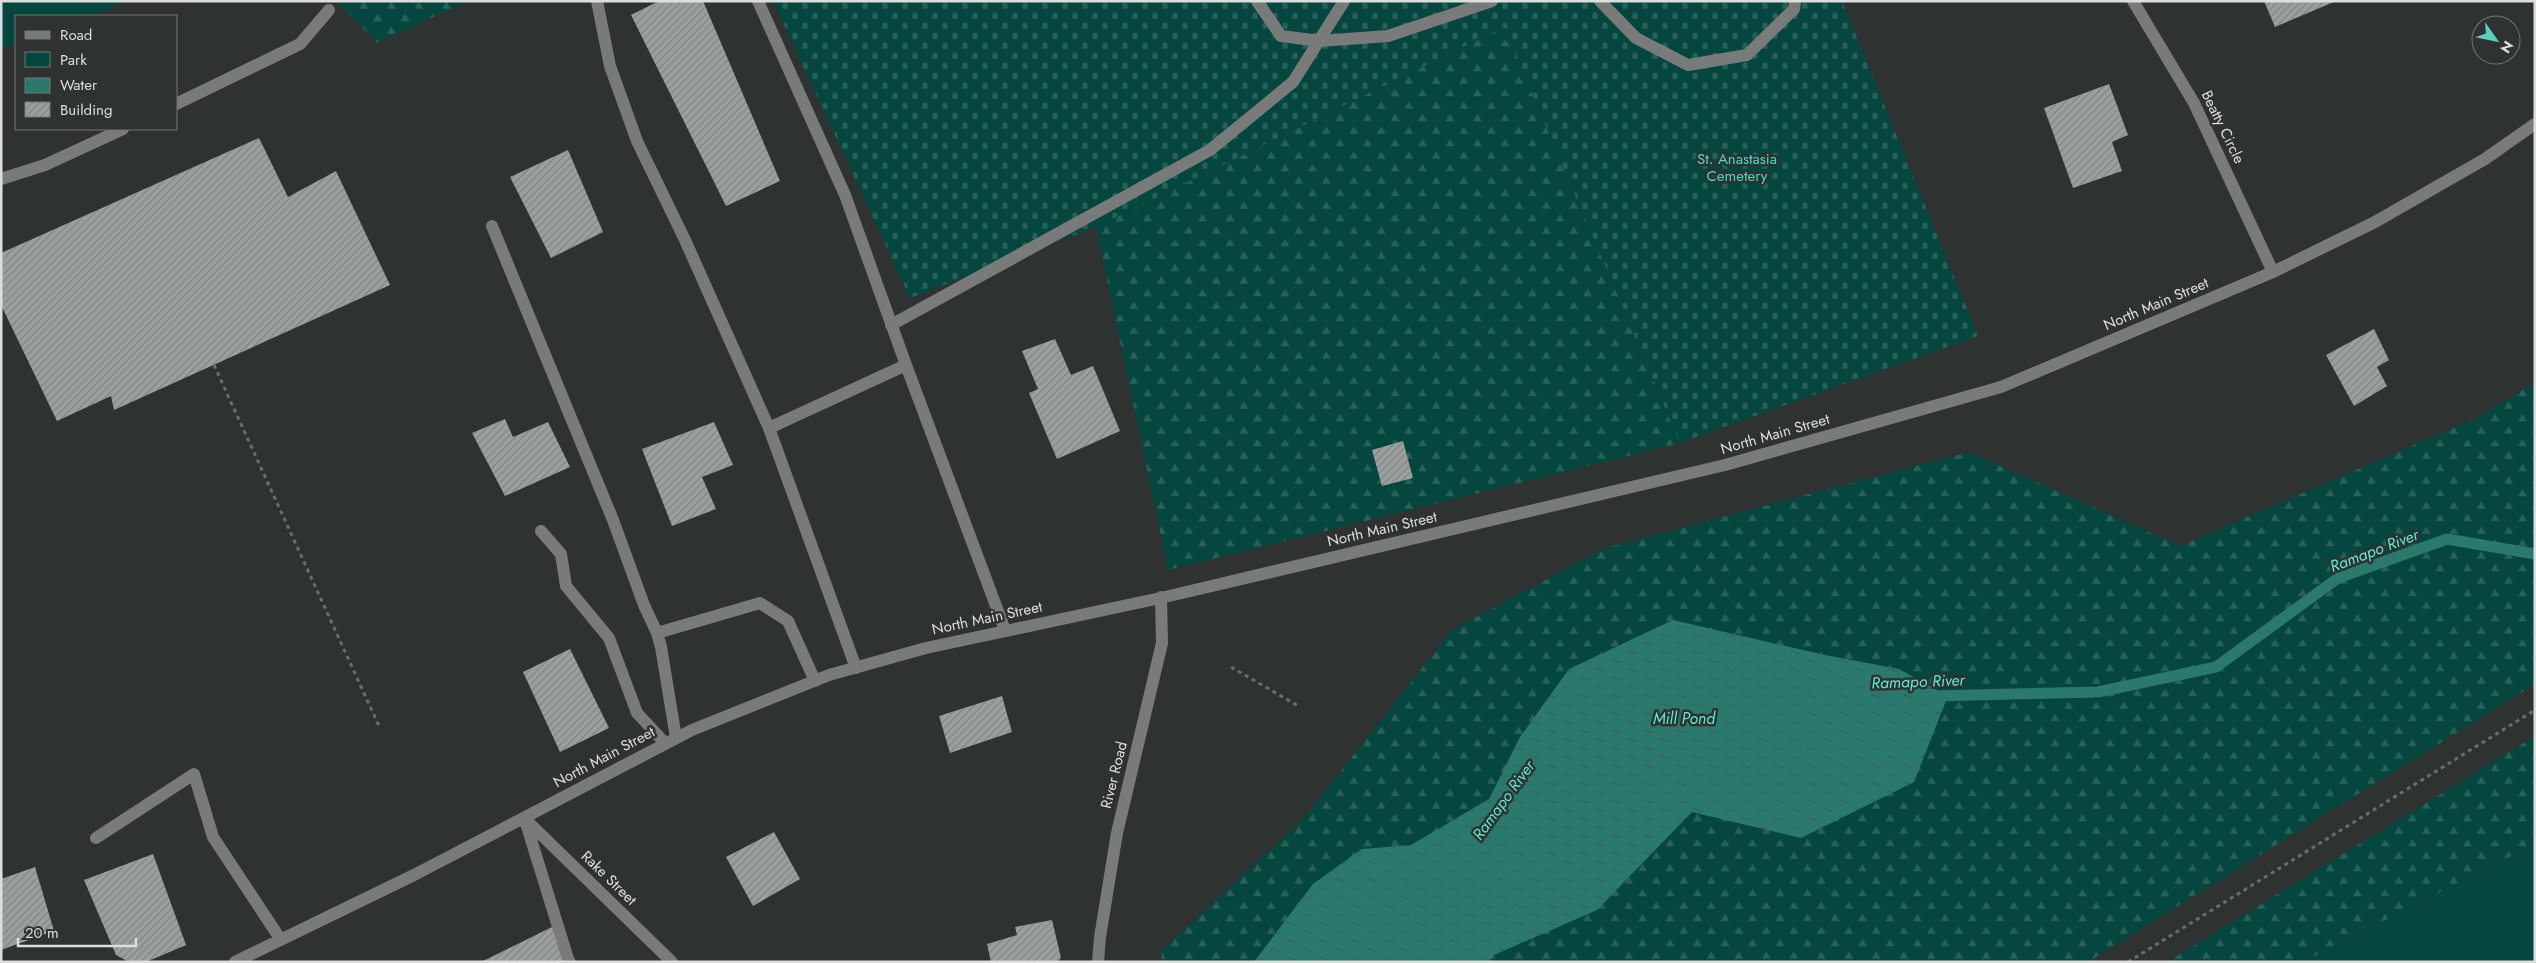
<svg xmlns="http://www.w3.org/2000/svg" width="2536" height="963" font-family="Jost,sans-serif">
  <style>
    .green { fill: #05473f }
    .forest { fill: url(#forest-firs) }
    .cemetery { fill: url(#cemetery-stones) }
    .water { fill: url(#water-ripples) }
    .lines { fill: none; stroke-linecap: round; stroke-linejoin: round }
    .stream { stroke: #2b786c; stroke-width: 11 }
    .building { fill: url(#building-hatch) }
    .path { stroke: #696d6c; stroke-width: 3; stroke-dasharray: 4 4; stroke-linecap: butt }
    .minor { stroke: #797b7b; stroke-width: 12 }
    .labels { text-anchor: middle; stroke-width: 5; stroke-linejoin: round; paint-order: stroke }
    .street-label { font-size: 15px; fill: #dcdfde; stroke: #2e3231 }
    .park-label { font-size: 15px; fill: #47dac4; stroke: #2e3231 }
    .water-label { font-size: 16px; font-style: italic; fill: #5bebd4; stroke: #2e3231 }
  </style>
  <defs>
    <pattern id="forest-firs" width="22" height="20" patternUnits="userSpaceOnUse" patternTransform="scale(1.25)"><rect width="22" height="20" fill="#05473f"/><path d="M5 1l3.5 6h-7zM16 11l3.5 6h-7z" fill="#29615a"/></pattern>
    <pattern id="cemetery-stones" width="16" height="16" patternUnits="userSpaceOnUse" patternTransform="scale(1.25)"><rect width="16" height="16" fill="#05473f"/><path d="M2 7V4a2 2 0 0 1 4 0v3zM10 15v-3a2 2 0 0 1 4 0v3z" fill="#29615a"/></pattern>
    <pattern id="water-ripples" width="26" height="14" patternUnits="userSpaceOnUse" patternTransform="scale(1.25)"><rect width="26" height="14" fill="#2b786c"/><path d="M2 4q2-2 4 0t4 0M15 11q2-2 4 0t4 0" fill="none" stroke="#365e58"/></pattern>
    <pattern id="building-hatch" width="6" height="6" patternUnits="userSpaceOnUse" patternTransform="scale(1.25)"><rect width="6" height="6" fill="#9ba09f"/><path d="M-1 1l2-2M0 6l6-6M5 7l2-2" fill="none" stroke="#808483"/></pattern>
  </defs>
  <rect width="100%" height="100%" fill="#2e3231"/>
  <path class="green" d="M1,1H129L89,16H16V44L1,49Z
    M2535,844V962H2303Z"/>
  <path class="forest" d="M336,1H468L377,43Z
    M1504,27L1680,443L1168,570L1096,227Z
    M2535,383V684L2088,962H1161L1162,950L1305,817L1452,630L1605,548L1969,452L2180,546L2474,419Z
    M2535,736V844L2303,962H2167Z"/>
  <path class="cemetery" d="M773,1H1842L1978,336L1680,443L1504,27L1096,227L910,298Z"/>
  <path class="water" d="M1673,620L1825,655L1899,669L1948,696L1914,782L1801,838L1692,812L1597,910L1494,955L1489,962H1254L1313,884L1362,849L1411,845L1489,799L1520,737L1569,669Z"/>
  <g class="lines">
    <path class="stream" d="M1933,696L2098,692L2216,667L2338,578L2447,539L2535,554"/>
  </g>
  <path class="building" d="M659,1H703L780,181L726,206L631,15Z
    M2264,1H2336L2275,27Z
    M2109,84L2128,135L2112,142L2122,171L2073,188L2044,108Z
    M259,138L288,197L336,171L390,285L114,410L111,396L57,421L1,305V253Z
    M568,150L603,232L551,258L510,177Z
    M2374,329L2389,360L2377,367L2387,386L2354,406L2326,355Z
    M1055,339L1071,375L1093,366L1120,431L1057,459L1029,393L1038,389L1022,351Z
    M505,419L513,437L548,422L570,467L505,496L472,433Z
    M714,422L733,465L702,477L716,509L672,526L642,449Z
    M1403,441L1413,478L1382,486L1372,450Z
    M570,649L609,728L560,752L523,672Z
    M1002,696L1012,732L950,753L939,716Z
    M774,832L800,879L753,906L726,857Z
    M153,854L186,945L146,962H129L116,955L84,880Z
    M35,867L54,931L1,950V879Z
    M1052,920L1061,958L1057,962H991L987,944L1017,935L1015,927Z
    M558,924L576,962H481Z"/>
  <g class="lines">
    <path class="path" d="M214,365L379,726
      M1231,667L1300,707
      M2128,962L2535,710"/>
    <path class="minor" d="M597,1L610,66L637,141L685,240L769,428L856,668
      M758,1L845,195L906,365L1005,630
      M1257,1L1281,36L1320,41L1388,36L1492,1
      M1600,1L1636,38L1688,65L1747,55L1794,9L1795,1
      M2133,1L2194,103L2273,272
      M176,104L300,44L329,10
      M1,179L45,165L123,129
      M492,226L613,520L644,605L657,633
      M891,325L1210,150L1293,82L1344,1
      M769,428L906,365
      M541,531L561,554L566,586L609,638L637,713L665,743
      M676,738L661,647L657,633L760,603L788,621L815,681
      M524,818L672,962
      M525,820L569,962
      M96,838L194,774L213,837L281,940
      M235,962L414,875L692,730L829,675L926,648L1165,597L1725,465L2001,387L2273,272L2375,222L2485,159L2535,124
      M1098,962L1100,937L1117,833L1162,643L1161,597"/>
  </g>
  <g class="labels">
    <g class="street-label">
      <text transform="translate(2223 127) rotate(64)" y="5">Beatty Circle</text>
      <text transform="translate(2156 304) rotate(-23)" y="5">North Main Street</text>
      <text transform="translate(1775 434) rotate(-16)" y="5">North Main Street</text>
      <text transform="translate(1382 529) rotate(-13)" y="5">North Main Street</text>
      <text transform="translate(987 618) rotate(-12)" y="5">North Main Street</text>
      <text transform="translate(604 757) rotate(-28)" y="5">North Main Street</text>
      <text transform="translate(1114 775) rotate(-76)" y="5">River Road</text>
      <text transform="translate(609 878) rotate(44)" y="5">Rake Street</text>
    </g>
    <g class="park-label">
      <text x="1737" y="164">St. Anastasia<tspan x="1737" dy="17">Cemetery</tspan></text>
    </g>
    <g class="water-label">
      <text transform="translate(2374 550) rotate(-21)" y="6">Ramapo River</text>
      <text transform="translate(1918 681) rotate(-2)" y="6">Ramapo River</text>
      <text x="1684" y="724">Mill Pond</text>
      <text transform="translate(1503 800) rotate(-54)" y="6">Ramapo River</text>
    </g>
  </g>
  <rect width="2536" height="963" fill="none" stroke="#dcdfde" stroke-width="5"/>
  <rect x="15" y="15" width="162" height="115" fill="#2e3231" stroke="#747776"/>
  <rect x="25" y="31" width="25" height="8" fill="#797b7b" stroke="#747776"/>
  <text x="60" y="40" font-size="15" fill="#dcdfde">Road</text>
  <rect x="25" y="52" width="25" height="15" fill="#05473f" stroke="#747776"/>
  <text x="60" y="65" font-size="15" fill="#dcdfde">Park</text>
  <rect x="25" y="78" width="25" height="15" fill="url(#water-ripples)" stroke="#747776"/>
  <text x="60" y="90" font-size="15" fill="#dcdfde">Water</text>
  <rect x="25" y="102" width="25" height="15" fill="url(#building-hatch)" stroke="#747776"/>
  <text x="60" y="115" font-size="15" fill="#dcdfde">Building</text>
  <g transform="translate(2496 40) rotate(123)"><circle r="24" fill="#2e3231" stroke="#747776"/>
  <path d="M0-4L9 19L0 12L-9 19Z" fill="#5bcebb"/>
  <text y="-8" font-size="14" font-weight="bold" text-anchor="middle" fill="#dcdfde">N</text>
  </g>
  <path d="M18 938v8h118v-8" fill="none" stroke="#dcdfde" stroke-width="2.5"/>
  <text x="25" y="938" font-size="15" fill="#dcdfde" stroke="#2e3231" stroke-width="4" paint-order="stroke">20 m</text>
</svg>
